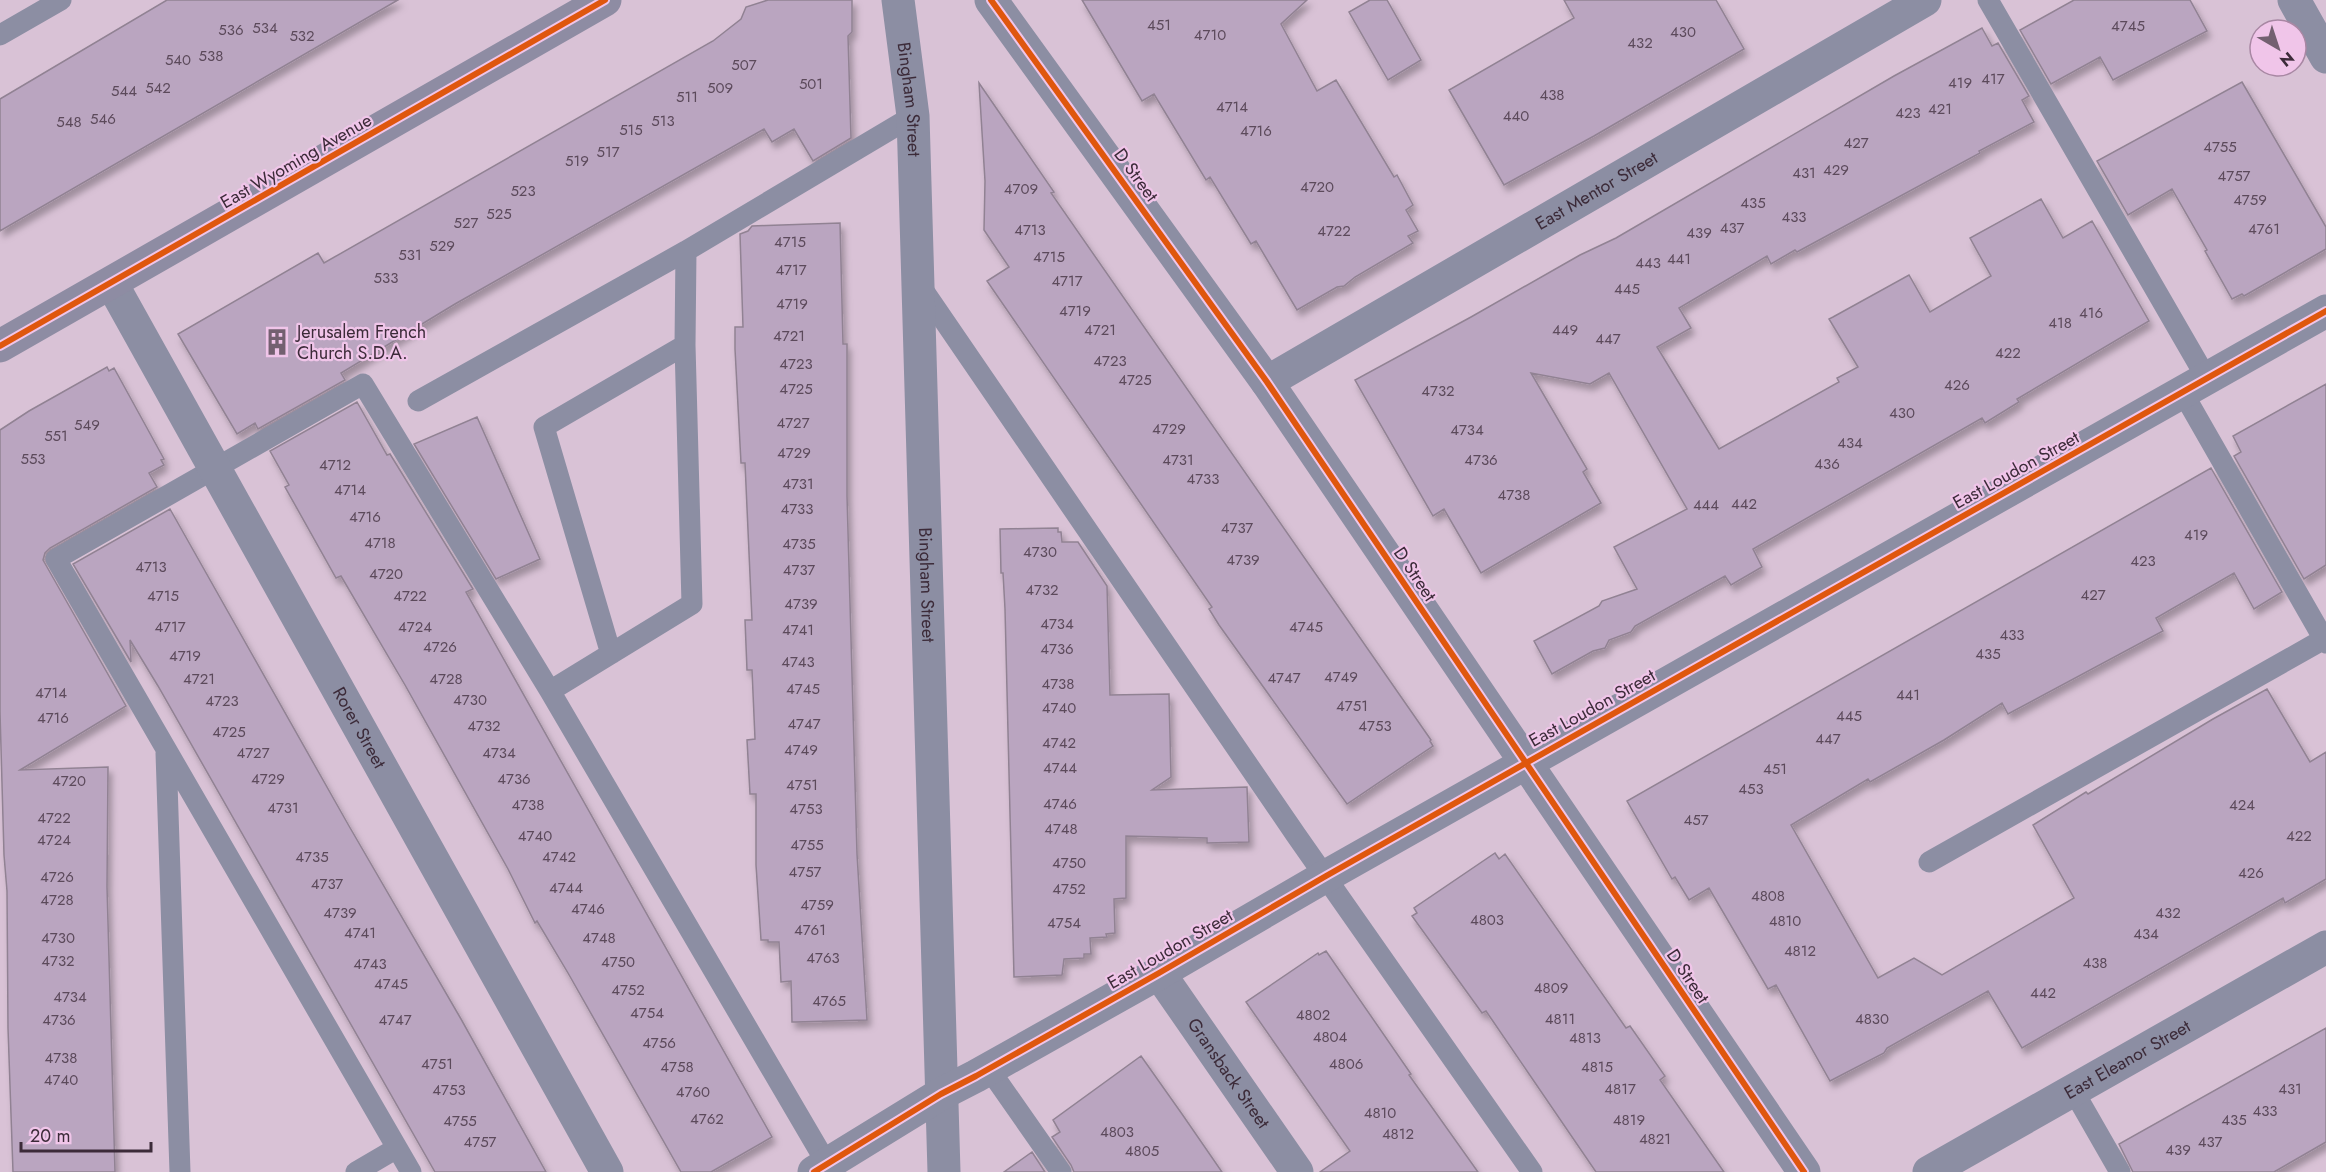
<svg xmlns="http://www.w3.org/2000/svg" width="2326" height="1172" font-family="Jost,sans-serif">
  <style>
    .building { fill: #baa5c0; stroke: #918293; stroke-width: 1.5; filter: url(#shadow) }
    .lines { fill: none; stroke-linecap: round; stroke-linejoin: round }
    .lane { stroke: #8c8ea3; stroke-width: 21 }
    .street { stroke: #8c8ea3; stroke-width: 33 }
    .secondary { stroke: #8e8ca3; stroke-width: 33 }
    .cycleway-casing { stroke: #f0c5e9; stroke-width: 10 }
    .cycleway { stroke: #df570e; stroke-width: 6 }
    .labels { text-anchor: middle; stroke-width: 4.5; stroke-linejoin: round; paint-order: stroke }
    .number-label { font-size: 15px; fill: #5c4a5b }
    .street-label { font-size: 18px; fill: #3c2b39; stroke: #f0c5e9 }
    .poi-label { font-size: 18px; fill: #3c2b39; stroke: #f0c5e9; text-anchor: start }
  </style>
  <defs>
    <filter id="shadow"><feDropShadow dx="3.5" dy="6" stdDeviation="3" flood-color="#0004"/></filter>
  </defs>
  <rect width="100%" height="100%" fill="#d9c2d6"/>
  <path class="building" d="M167,0H398L0,231V99Z
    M768,0H852V32L848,36L851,138L813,161L794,129L772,142L764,129L455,304L341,373L345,380L258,429L255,423L237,434L178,334L318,253L324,263L713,41L741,19L746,7Z
    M1082,0H1307L1281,24L1317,91L1336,80L1394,177L1397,175L1413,205L1406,210L1418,231L1408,236L1413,243L1355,277L1344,286L1337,287L1297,310L1256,241L1251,244L1210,177L1206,180L1154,94L1142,101Z
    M1370,0H1387L1421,60L1388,80L1349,12Z
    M1564,0H1716L1744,49L1594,136L1504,185L1449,90L1574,18Z
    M2074,0H2190L2207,31L2113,80L2100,57L2051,84L2020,30Z
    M1982,28L1992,46L1998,43L2029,96L2022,100L2034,122L1979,151L1980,153L1797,252L1795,250L1771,264L1767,256L1679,308L1691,328L1657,347L1719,449L1839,382L1837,378L1858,367L1829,319L1833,317L1909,275L1930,312L1991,276L1970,238L2041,199L2063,238L2092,221L2149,321L2017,399L2019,402L1985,423L1982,418L1753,549L1762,567L1731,585L1725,576L1635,626L1631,632L1609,640L1605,648L1593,651L1552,674L1534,641L1599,606L1602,601L1637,589L1614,547L1687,509L1609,373L1590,384L1531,373L1587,469L1583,472L1601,503L1481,573L1444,509L1433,516L1355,380L1471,317L1580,255L1616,238L1894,76Z
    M2242,82L2326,227V249L2244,296L2242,294L2232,299L2205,251L2207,250L2172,189L2128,215L2097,161Z
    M979,83L1054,192L1051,193L1431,740L1430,741L1433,746L1347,804L1219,625L1209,609L1212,607L987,281L1009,267L984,230L985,181Z
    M840,223L843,344H847V496L857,854L867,1020L796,1022H792L791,981L781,982L779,942H768V940H761L756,865V794H750L747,740L755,739L752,670H747L745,620H752L745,463H741L735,349V327H743L740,234L748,231L752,226Z
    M107,367L109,371L114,368L164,459L161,460L164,465L149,473L157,487L50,548L45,553L43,560L126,706L20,770L108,767L107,887L115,1172H13L8,1028L7,891L4,855L0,712V430L29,411Z
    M2326,384V565L2304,579L2234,456L2241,452L2233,436Z
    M357,402L387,455L390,454L473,589L466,592L772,1137L711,1172H681L568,973L537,921L535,923L508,869L405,685L341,576L336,578L285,487L289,485L270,451Z
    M477,417L540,559L496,579L414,444Z
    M2211,468L2282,592L2254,609L2234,573L2156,618L2163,631L2008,714L2002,703L1944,740L1870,782L1868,779L1791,825L1878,978L1914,958L1942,975L2074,898L2033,825L2086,792L2088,794L2213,719L2267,689L2310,762L2326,752V879L2285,903L2283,898L2022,1048L1988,991L1887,1048L1884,1053L1830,1081L1776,985L1768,989L1709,888L1689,900L1675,877L1672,879L1627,801Z
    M170,509L349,826L461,1019L546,1172H435L158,686L130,640L131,662L73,564Z
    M1058,528V532H1061L1062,542H1078L1107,586L1110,695L1169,694L1171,777L1152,790L1247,787L1249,842L1207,843V838L1126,836V898L1114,899L1115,933L1106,934L1107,937L1090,938L1091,954H1084V958L1064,959L1062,975L1014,977L1005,609L1003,573H1001L1000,529Z
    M1495,853L1499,859L1505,854L1626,1028L1630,1026L1665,1076L1660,1080L1724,1172H1596L1486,1011L1482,1013L1412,916L1417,913L1414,908Z
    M1326,951L1411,1074L1409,1075L1478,1172H1320L1350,1151L1246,1002L1318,953L1319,955Z
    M2326,1028V1142L2274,1172H2133L2119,1144Z
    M1141,1056L1182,1114L1222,1172H1074L1071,1165L1052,1137L1060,1132L1053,1120Z
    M1032,1152L1045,1172H1004Z"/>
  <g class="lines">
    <path class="lane" d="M1988,0L2207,379
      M0,35L61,0
      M919,284L1296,835L1532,1172
      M2183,393L2326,643
      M418,401L686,251L913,116
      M611,654L544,427L685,345
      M550,691L692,604L685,345L686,251
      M166,753L180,1172
      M1929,862L2324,639
      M989,1069L1061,1172
      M2073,1090L2120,1172
      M356,1172L397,1148
      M411,1172L56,559L363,384L550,691L827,1164"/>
    <g class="street">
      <path id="s1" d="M898,0L913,116L944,1172"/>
      <path d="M991,0L1267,382L1804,1172"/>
      <path d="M2294,0L2326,57"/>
      <path id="s2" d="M112,284L607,1172"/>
      <path id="s3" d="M1267,382L1925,0"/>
      <path id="s4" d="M1159,973L1297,1172"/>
      <path d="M814,1172L941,1094L976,1076L1159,973L1326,876L2326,311"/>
      <path id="s5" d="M1929,1172L2326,947"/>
    </g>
    <path class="secondary" d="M0,346L605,0"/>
    <defs>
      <path id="cycleway" d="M991,0L1267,382L1804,1172
        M0,346L605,0
        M814,1172L941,1094L976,1076L1159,973L1326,876L2326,311"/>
    </defs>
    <use href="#cycleway" class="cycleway-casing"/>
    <use href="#cycleway" class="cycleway"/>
  </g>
  <defs>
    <symbol id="building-bare" viewBox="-9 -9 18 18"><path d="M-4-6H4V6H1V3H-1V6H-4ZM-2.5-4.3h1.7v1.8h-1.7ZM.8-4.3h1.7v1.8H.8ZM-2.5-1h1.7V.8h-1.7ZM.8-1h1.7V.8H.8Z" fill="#736070" stroke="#f0c5e9" stroke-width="2.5" paint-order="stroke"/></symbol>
  </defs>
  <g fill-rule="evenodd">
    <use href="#building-bare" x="258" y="323" width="38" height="38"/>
  </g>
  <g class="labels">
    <g class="number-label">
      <text x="1159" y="30">451</text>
      <text x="2128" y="31">4745</text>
      <text x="265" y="33">534</text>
      <text x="231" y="35">536</text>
      <text x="1683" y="37">430</text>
      <text x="1210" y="40">4710</text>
      <text x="302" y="41">532</text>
      <text x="1640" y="48">432</text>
      <text x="211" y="61">538</text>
      <text x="178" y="65">540</text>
      <text x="744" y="70">507</text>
      <text x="1993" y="84">417</text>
      <text x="1960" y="88">419</text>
      <text x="811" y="89">501</text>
      <text x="158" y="93">542</text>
      <text x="720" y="93">509</text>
      <text x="124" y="96">544</text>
      <text x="1552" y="100">438</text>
      <text x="687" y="102">511</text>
      <text x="1232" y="112">4714</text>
      <text x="1940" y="114">421</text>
      <text x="1908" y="118">423</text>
      <text x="1516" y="121">440</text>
      <text x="103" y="124">546</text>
      <text x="663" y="126">513</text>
      <text x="69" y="127">548</text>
      <text x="631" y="135">515</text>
      <text x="1256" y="136">4716</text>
      <text x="1856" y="148">427</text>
      <text x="2220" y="152">4755</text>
      <text x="608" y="157">517</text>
      <text x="577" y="166">519</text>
      <text x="1836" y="175">429</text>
      <text x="1804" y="178">431</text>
      <text x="2234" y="181">4757</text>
      <text x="1317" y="192">4720</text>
      <text x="1021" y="194">4709</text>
      <text x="523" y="196">523</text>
      <text x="2250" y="205">4759</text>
      <text x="1753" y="208">435</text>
      <text x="499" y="219">525</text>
      <text x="1794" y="222">433</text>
      <text x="466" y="228">527</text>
      <text x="1732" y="233">437</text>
      <text x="2264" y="234">4761</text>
      <text x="1030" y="235">4713</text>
      <text x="1334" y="236">4722</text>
      <text x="1699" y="238">439</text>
      <text x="790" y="247">4715</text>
      <text x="442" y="251">529</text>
      <text x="410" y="260">531</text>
      <text x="1049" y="262">4715</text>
      <text x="1679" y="264">441</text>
      <text x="1648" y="268">443</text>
      <text x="791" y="275">4717</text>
      <text x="386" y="283">533</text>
      <text x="1067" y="286">4717</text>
      <text x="1627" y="294">445</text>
      <text x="792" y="309">4719</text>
      <text x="1075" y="316">4719</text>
      <text x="2091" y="318">416</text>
      <text x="2060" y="328">418</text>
      <text x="1100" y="335">4721</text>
      <text x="1565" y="335">449</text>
      <text x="789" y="341">4721</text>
      <text x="1608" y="344">447</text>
      <text x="2008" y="358">422</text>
      <text x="1110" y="366">4723</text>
      <text x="796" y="369">4723</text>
      <text x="1135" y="385">4725</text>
      <text x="1957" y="390">426</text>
      <text x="796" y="394">4725</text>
      <text x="1438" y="396">4732</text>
      <text x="1902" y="418">430</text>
      <text x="793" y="428">4727</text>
      <text x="87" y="430">549</text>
      <text x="1169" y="434">4729</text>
      <text x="1467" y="435">4734</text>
      <text x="56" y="441">551</text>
      <text x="1850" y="448">434</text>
      <text x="794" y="458">4729</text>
      <text x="33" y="464">553</text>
      <text x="1178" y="465">4731</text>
      <text x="1481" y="465">4736</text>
      <text x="1827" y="469">436</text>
      <text x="335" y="470">4712</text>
      <text x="1203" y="484">4733</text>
      <text x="798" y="489">4731</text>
      <text x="350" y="495">4714</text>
      <text x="1514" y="500">4738</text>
      <text x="1744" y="509">442</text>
      <text x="1706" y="510">444</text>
      <text x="797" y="514">4733</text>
      <text x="365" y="522">4716</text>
      <text x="1237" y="533">4737</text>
      <text x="2196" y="540">419</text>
      <text x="380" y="548">4718</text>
      <text x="799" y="549">4735</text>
      <text x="1040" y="557">4730</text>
      <text x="1243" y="565">4739</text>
      <text x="2143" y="566">423</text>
      <text x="151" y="572">4713</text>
      <text x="799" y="575">4737</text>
      <text x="386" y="579">4720</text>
      <text x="1042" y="595">4732</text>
      <text x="2093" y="600">427</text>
      <text x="163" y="601">4715</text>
      <text x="410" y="601">4722</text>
      <text x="801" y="609">4739</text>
      <text x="1057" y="629">4734</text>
      <text x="170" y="632">4717</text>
      <text x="415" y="632">4724</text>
      <text x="1306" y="632">4745</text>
      <text x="798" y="635">4741</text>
      <text x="2012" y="640">433</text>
      <text x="440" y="652">4726</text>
      <text x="1057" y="654">4736</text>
      <text x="1988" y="659">435</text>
      <text x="185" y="661">4719</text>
      <text x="798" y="667">4743</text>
      <text x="1341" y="682">4749</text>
      <text x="1284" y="683">4747</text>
      <text x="199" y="684">4721</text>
      <text x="446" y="684">4728</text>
      <text x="1058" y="689">4738</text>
      <text x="803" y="694">4745</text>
      <text x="51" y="698">4714</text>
      <text x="1908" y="700">441</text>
      <text x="470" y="705">4730</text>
      <text x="222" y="706">4723</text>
      <text x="1352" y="711">4751</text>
      <text x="1059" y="713">4740</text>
      <text x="1849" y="721">445</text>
      <text x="53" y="723">4716</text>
      <text x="804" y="729">4747</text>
      <text x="484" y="731">4732</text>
      <text x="1375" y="731">4753</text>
      <text x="229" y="737">4725</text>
      <text x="1828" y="744">447</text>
      <text x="1059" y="748">4742</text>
      <text x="801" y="755">4749</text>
      <text x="253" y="758">4727</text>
      <text x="499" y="758">4734</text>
      <text x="1060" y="773">4744</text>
      <text x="1775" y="774">451</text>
      <text x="268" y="784">4729</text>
      <text x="514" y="784">4736</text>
      <text x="69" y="786">4720</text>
      <text x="802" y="790">4751</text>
      <text x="1751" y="794">453</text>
      <text x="1060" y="809">4746</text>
      <text x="528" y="810">4738</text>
      <text x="2242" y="810">424</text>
      <text x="283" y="813">4731</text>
      <text x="806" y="814">4753</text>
      <text x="54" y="823">4722</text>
      <text x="1696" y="825">457</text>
      <text x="1061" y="834">4748</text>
      <text x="535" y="841">4740</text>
      <text x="2299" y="841">422</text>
      <text x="54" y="845">4724</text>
      <text x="807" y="850">4755</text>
      <text x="312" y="862">4735</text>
      <text x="559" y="862">4742</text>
      <text x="1069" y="868">4750</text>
      <text x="805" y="877">4757</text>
      <text x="2251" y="878">426</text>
      <text x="57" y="882">4726</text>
      <text x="327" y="889">4737</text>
      <text x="566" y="893">4744</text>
      <text x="1069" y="894">4752</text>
      <text x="1768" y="901">4808</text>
      <text x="57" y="905">4728</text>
      <text x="817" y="910">4759</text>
      <text x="588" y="914">4746</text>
      <text x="340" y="918">4739</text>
      <text x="2168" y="918">432</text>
      <text x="1487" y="925">4803</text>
      <text x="1785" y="926">4810</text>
      <text x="1064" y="928">4754</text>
      <text x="810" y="935">4761</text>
      <text x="360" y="938">4741</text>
      <text x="2146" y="939">434</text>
      <text x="58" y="943">4730</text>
      <text x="599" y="943">4748</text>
      <text x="1800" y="956">4812</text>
      <text x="823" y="963">4763</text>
      <text x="58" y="966">4732</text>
      <text x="618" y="967">4750</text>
      <text x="2095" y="968">438</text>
      <text x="370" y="969">4743</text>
      <text x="391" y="989">4745</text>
      <text x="1551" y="993">4809</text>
      <text x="628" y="995">4752</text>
      <text x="2043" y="998">442</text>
      <text x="70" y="1002">4734</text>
      <text x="829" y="1006">4765</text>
      <text x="647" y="1018">4754</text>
      <text x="1313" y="1020">4802</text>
      <text x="1560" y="1024">4811</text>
      <text x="1872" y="1024">4830</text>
      <text x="59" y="1025">4736</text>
      <text x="395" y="1025">4747</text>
      <text x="1330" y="1042">4804</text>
      <text x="1585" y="1043">4813</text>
      <text x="659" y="1048">4756</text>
      <text x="61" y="1063">4738</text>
      <text x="437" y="1069">4751</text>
      <text x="1346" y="1069">4806</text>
      <text x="677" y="1072">4758</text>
      <text x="1597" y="1072">4815</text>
      <text x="61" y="1085">4740</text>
      <text x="1620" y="1094">4817</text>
      <text x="2290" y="1094">431</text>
      <text x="449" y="1095">4753</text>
      <text x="693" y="1097">4760</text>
      <text x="2265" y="1116">433</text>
      <text x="1380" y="1118">4810</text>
      <text x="707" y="1124">4762</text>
      <text x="1629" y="1125">4819</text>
      <text x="2234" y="1125">435</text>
      <text x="460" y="1126">4755</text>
      <text x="1117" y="1137">4803</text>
      <text x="1398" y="1139">4812</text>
      <text x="1655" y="1144">4821</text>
      <text x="480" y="1147">4757</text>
      <text x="2210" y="1147">437</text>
      <text x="2178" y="1155">439</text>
      <text x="1142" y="1156">4805</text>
    </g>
    <g class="street-label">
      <text dy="6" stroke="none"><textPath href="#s1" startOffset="100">Bingham Street</textPath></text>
      <text transform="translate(296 161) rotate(-30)" y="6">East Wyoming Avenue</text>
      <text transform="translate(1136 175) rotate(54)" y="6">D Street</text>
      <text dy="6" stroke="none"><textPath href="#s3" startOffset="381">East Mentor Street</textPath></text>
      <text transform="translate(2016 470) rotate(-29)" y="6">East Loudon Street</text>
      <text transform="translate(1415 574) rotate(56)" y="6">D Street</text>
      <text dy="6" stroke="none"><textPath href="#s1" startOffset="586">Bingham Street</textPath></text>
      <text transform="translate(1592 708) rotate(-29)" y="6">East Loudon Street</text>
      <text dy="6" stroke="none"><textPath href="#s2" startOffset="508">Rorer Street</textPath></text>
      <text transform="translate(1170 949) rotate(-30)" y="6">East Loudon Street</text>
      <text transform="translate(1688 976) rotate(56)" y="6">D Street</text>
      <text dy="6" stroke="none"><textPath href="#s5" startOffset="228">East Eleanor Street</textPath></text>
      <text dy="6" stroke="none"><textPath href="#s4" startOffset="122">Gransback Street</textPath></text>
    </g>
    <g class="poi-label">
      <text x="297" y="338">Jerusalem French<tspan x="297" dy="21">Church S.D.A.</tspan></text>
    </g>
  </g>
  <g transform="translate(2278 48) rotate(141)"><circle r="28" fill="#f0c5e9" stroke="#a887a3" stroke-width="1.5"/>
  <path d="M0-4.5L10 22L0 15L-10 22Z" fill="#736070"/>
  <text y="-9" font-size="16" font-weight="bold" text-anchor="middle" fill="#3c2b39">N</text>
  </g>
  <path d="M21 1142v9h130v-9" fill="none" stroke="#3c2b39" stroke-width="3"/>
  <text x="30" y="1142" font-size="18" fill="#3c2b39" stroke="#f0c5e9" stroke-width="4.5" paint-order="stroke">20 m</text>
</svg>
